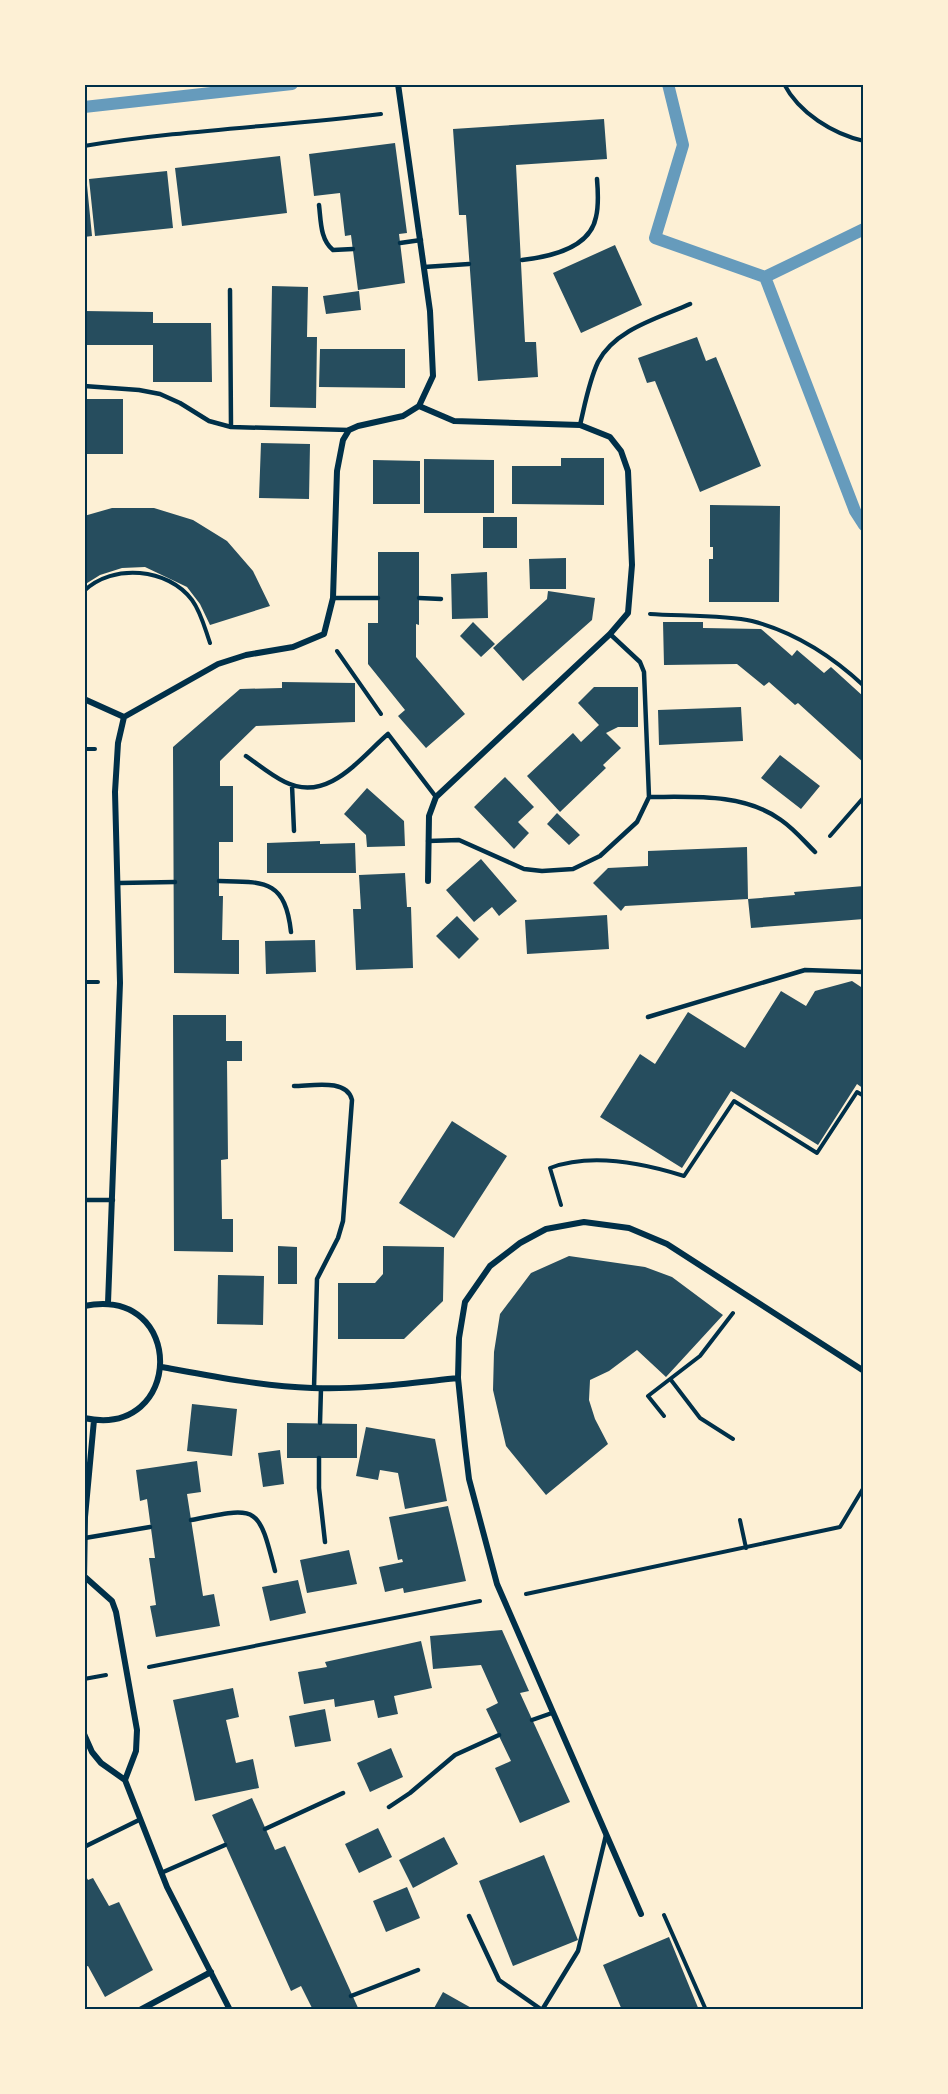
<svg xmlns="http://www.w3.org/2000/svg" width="948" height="2094" font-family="'Exo 2',sans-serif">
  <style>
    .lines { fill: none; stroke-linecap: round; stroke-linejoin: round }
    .stream { stroke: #669bbc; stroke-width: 12 }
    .building { fill: #264d5e }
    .path { stroke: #003049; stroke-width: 4 }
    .service { stroke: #003049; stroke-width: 4.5 }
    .minor { stroke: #003049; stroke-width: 6 }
    .neatline { fill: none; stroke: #003049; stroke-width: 2 }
  </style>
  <rect width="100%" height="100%" fill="#fdf0d5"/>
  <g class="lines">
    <path class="stream" d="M668,84L683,145L655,238L765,277L855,511L864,525
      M84,107L292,84
      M765,277L864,229"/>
  </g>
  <path class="building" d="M604,119L607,159L516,165L525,342H536L538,377L478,381L466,215H459L453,129Z
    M395,143L407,233L399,234L405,283L358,290L351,235L345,236L340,193L314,196L309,154Z
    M280,156L287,213L182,226L175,168Z
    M167,171L173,228L95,236L89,179Z
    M84,185H87L92,236L84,237Z
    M615,245L642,305L581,333L553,273Z
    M272,286L308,287L307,337H317L316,408L270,407Z
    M359,291L361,310L326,314L323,296Z
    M84,311L153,312V323H211L212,382H153V345H84Z
    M697,337L706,361L716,357L761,466L700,492L655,381L647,383L638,358Z
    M320,349H405V388L319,387Z
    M84,399H123V454H84Z
    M261,443L310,444L309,499L259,498Z
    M561,458H604V505L512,504V466H561Z
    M424,459L494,460V513H424Z
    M373,460L420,461V504H373Z
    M710,505L780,506L779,602H709V559H713V547H710Z
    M112,508H154L193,520L227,541L253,571L270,606L210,625L200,604L187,587L145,567L122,568L100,575L84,585V516Z
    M483,517H517V548H483Z
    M378,552H419V625L416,624V657L465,714L426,748L398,716L405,710L368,664V623H378Z
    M566,558V589H530L529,559Z
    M487,572L488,618L452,619L451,574Z
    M548,591L595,598L592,620L523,681L493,648L547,599Z
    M473,622L495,644L481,657L460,636Z
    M663,622H703V628L761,629L792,656L797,650L824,673L831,667L864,697V763L798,703L795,705L769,682L764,686L737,664L664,665Z
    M282,682L355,683V722L256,726L220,761V786H233V842H219V896H223L222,940H239V974L174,973L173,747L240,689L282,688Z
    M594,687H638V727H618L606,733L621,748L603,765L606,768L560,812L527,776L573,733L581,742L599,725L578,703Z
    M741,707L743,741L659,745L658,710Z
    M780,755L820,786L801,809L761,778Z
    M505,777L534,807L518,822L529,833L514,849L474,807Z
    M367,788L404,821L405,846L367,847L366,835L344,814Z
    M557,813L580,835L569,845L547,824Z
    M320,841V844L355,843L356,873H267V843Z
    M747,847L748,899L625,906L621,911L593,883L608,868L648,866V851Z
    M481,859L517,901L499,916L492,907L474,922L446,890Z
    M405,873L407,907H411L413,968L356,970L353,909H361L359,875Z
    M864,886V919L751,928L748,899L795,895L794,892Z
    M607,915L609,949L527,954L525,920Z
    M457,916L479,939L459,959L436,936Z
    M315,940L316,972L266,974L265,941Z
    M852,981L864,989V1089L857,1084L818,1145L731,1091L682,1168L600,1117L640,1054L655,1064L688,1012L745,1048L781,991L806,1006L815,991Z
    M173,1015H226V1041H242V1061H227L228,1159L221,1160L222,1219H233V1252L174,1251Z
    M452,1121L507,1156L454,1238L399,1203Z
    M278,1246L297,1247V1284H278Z
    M383,1246L444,1247L443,1301L404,1339H338V1283H375L383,1274Z
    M569,1256L645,1267L672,1277L723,1315L666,1377L637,1350L609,1371L590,1380L589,1400L595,1419L608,1444L546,1495L506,1446L493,1390L494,1352L500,1314L531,1273Z
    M218,1275L264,1276L263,1325L217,1324Z
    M192,1404L237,1409L232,1456L187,1451Z
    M287,1423L357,1424V1458H287Z
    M366,1427L435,1439L447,1501L405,1509L398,1473L380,1470L378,1480L356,1476Z
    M280,1450L284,1484L263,1487L258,1453Z
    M197,1461L201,1492L187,1494L203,1596L214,1594L220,1626L156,1637L150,1606L156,1605L149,1558H155L147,1499L140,1501L136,1470Z
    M448,1506L466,1581L404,1593L403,1588L385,1592L379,1567L403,1562L402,1559L398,1560L389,1517Z
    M349,1550L357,1584L307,1593L300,1560Z
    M298,1580L306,1613L270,1621L262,1587Z
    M502,1630L529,1691L520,1693L570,1802L520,1823L495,1768L511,1761L486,1709L498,1703L481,1665L433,1669L430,1636Z
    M421,1641L432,1688L394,1696L398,1714L378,1718L374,1700L335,1707L334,1699L304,1704L298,1672L327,1667L325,1662Z
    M233,1688L239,1717L226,1720L236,1763L253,1759L259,1788L195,1801L173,1700Z
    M325,1709L331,1741L295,1747L289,1716Z
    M391,1748L403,1777L370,1792L357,1763Z
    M252,1798L275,1850L285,1846L359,2010H313L301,1986L291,1991L212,1815Z
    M378,1828L392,1857L359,1873L345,1844Z
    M444,1837L458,1864L413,1888L399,1860Z
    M544,1855L578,1940L513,1966L479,1881Z
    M84,1873L88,1880L93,1878L109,1906L119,1902L153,1970L105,1997L88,1966L84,1967Z
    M407,1887L420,1918L386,1932L373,1901Z
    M669,1937L699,2010H622L603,1965Z
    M443,1992L475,2010H433Z"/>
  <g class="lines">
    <path class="path" d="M784,84C799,113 833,134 864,141
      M84,146C182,130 283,126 381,114
      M84,591C113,563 168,568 192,600C201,612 205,629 210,643
      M650,614C678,616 726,615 752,621C794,632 833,657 864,686
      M337,651L381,714
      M84,749H95
      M830,836L864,797
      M84,982H98
      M561,1205L550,1168C592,1152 643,1163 684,1176L734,1101L817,1153L857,1092L864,1096
      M671,1380L700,1418L733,1439
      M664,1416L648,1396L700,1356L733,1313
      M740,1520L746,1548
      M526,1594L840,1527L864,1487
      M149,1667L480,1601
      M84,1679L106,1675
      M664,1915L706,2010"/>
    <path class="service" d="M319,205C321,221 320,239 333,250L353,249
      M400,243L421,240
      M522,260C549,257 590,249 596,217C599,205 598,191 597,179
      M424,267L469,264
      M230,290L231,427
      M84,386L139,390L160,394L180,403L209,421L231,427L349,430
      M580,425C585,404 589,381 598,362C615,329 659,318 690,304
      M333,598H378
      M419,598L441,599
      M246,756C259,765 272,776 285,782C328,803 359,759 388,734L436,797
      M292,785L294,831
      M649,797C692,797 744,793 781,820C794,829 804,841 815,852
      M428,841L459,840L524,869L542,871L573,869L600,856L637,822L649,797L644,672L640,662L610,634
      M219,881C264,882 285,879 291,932
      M119,883L175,882
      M648,1017L805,970L864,972
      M294,1086C311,1086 347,1078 352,1100L343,1221L338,1238L317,1279L314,1388
      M84,1200H113
      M320,1423L321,1388
      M319,1458V1488L325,1542
      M191,1520C258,1507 258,1504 275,1571
      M85,1538L150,1527
      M532,1720L552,1713
      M389,1807L410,1793L455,1755L499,1735
      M265,1829L343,1793
      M84,1847L139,1820
      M161,1873L225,1845
      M469,1916L499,1980L542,2010
      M351,1996L418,1970
      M542,2010L578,1951L606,1835"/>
    <path class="minor" d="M419,406L454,421L580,425L610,437L621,451L628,471L632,565L628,613L610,634L436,797L429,816L428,881
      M84,699L124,717
      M124,717L218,664L246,655L293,647L324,634L333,598L337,471L343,440L349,430L358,426L403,416L419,406L433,376L430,311L398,84
      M108,1303L120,983L115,792L118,743L124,717
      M84,1306C187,1285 184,1440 84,1418
      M162,1367C211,1376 261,1386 312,1388C360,1390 410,1383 458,1378
      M85,1577L112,1601L116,1612L137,1730L136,1751L125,1780
      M84,1580L85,1517L94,1420
      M84,1734L92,1752L101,1763L125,1780L167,1887L230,2010
      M641,1914L497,1584L469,1479L465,1446L458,1378L459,1338L465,1302L490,1266L520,1243L546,1229L584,1222L629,1228L667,1244L864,1371
      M140,2010L211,1972"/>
  </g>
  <rect width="948" height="2094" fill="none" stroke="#fdf0d5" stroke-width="171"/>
  <rect x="86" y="86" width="776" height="1922" class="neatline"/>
</svg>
